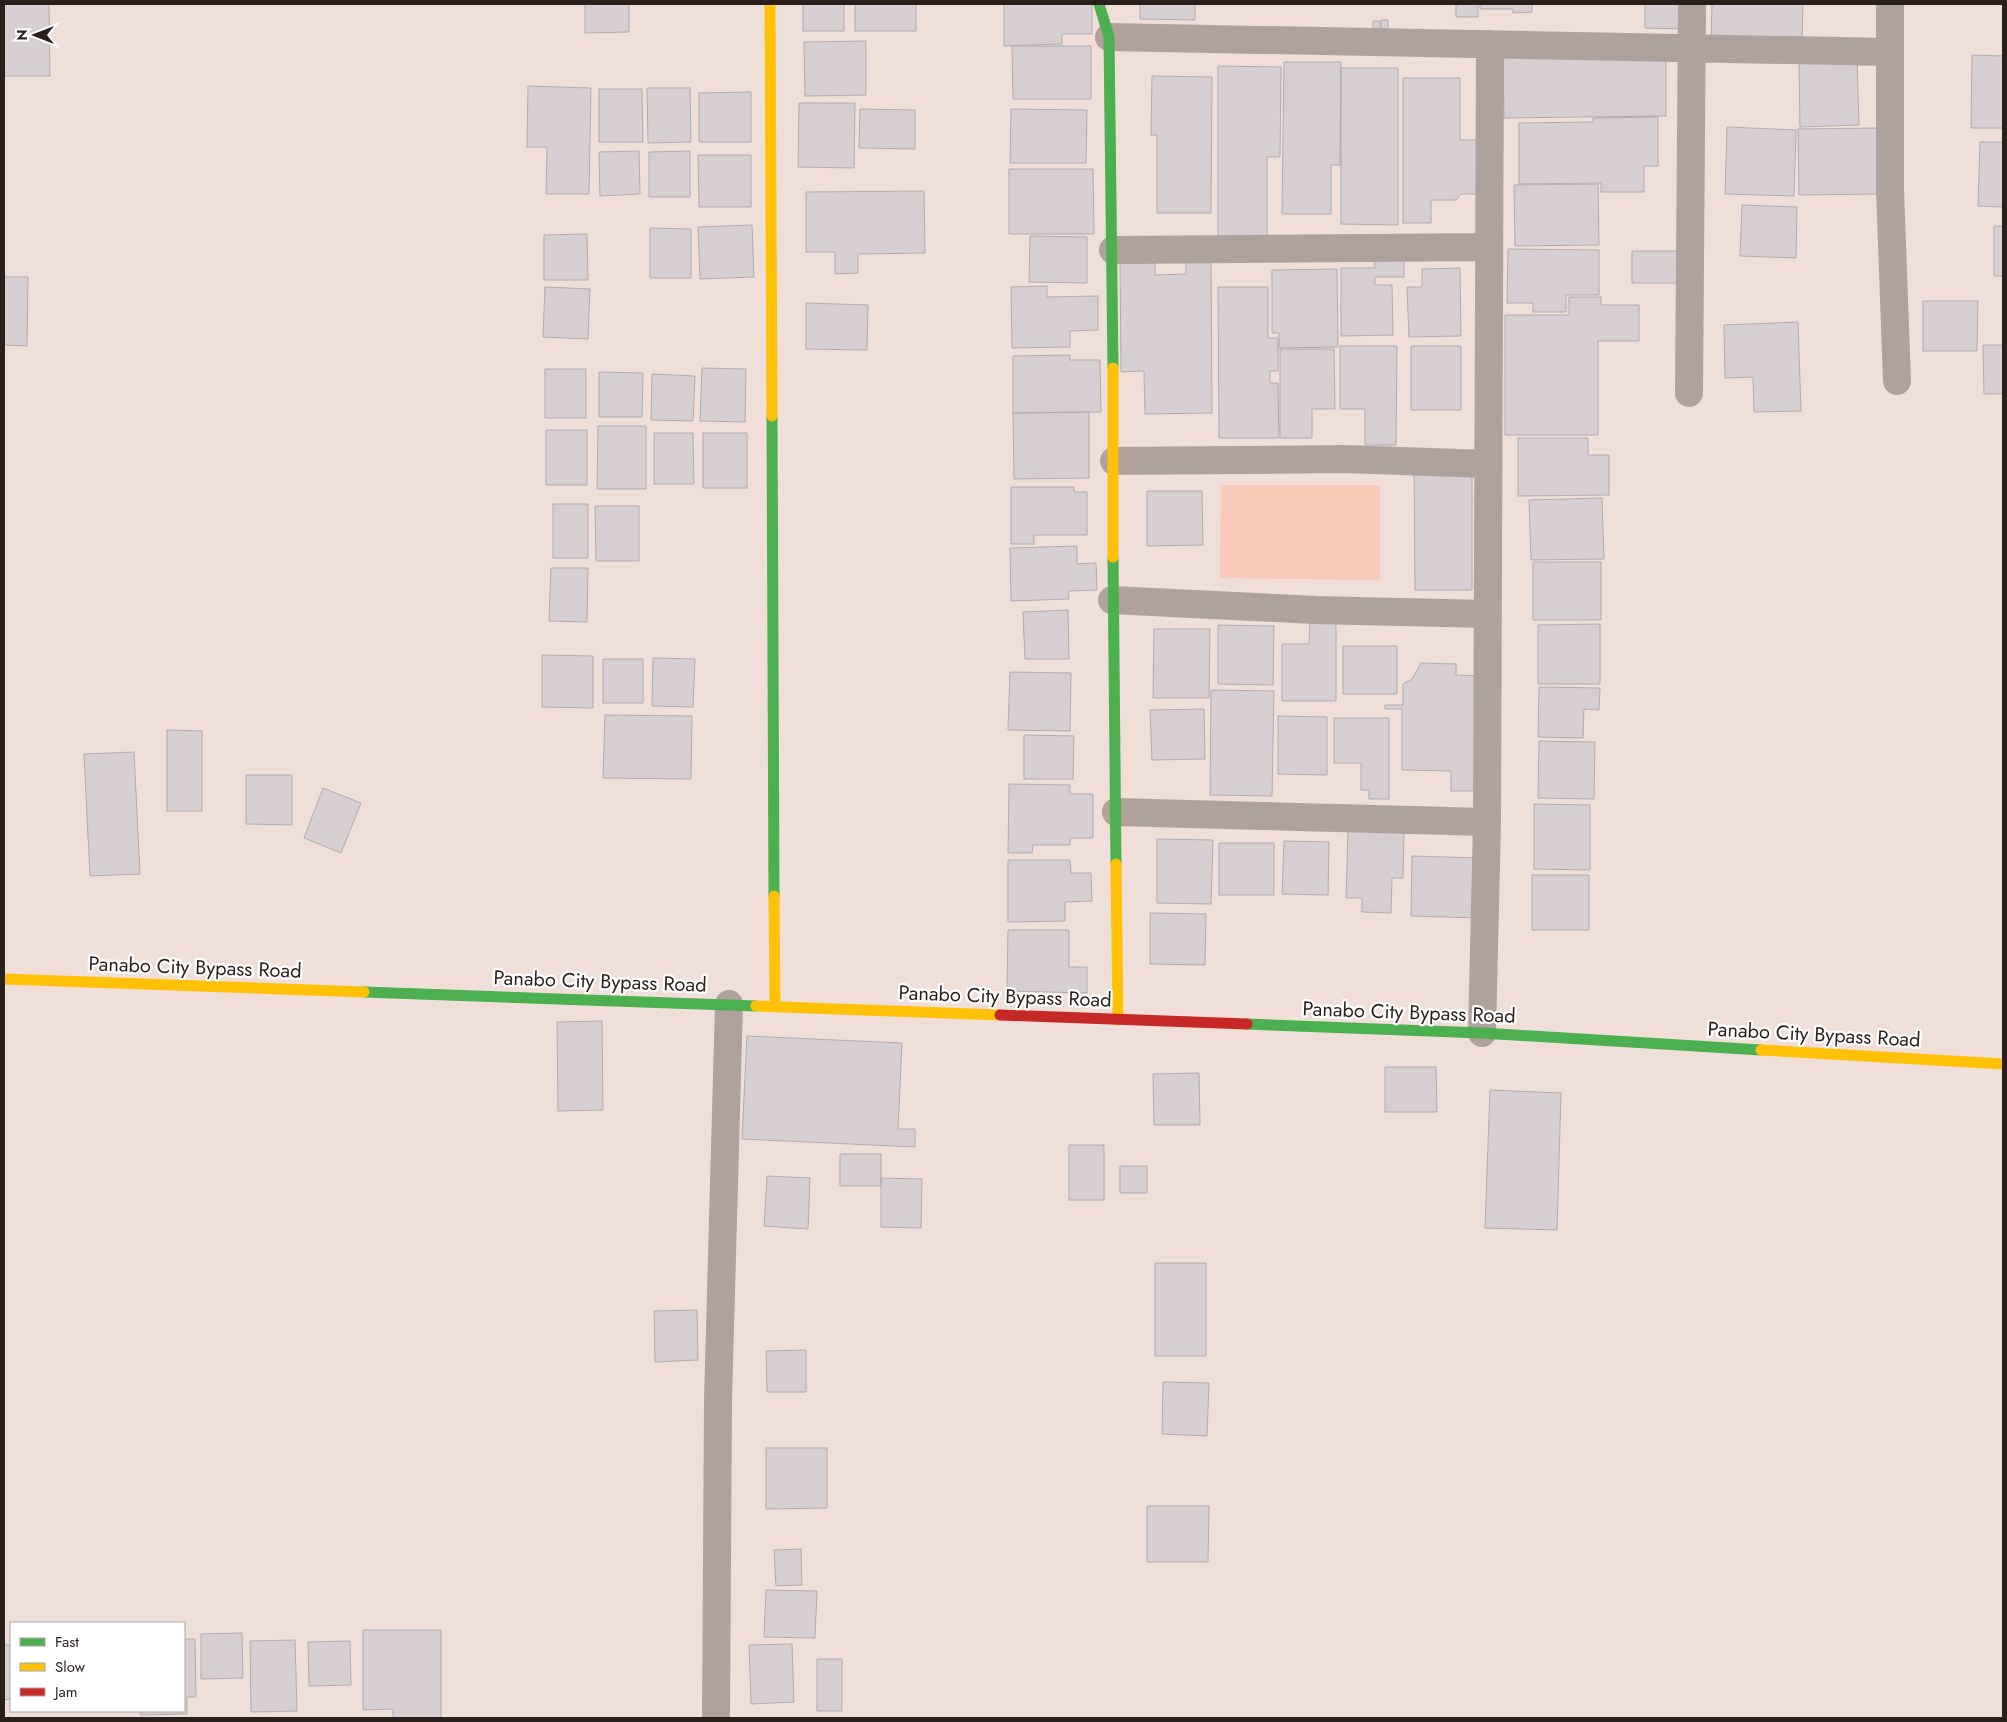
<svg xmlns="http://www.w3.org/2000/svg" width="2007" height="1722" font-family="Jost,sans-serif">
  <style>
    .pitch { fill: #f8cbb8 }
    .building { fill: #d6ced1; stroke: #b2abae }
    .lines { fill: none; stroke-linecap: round; stroke-linejoin: round }
    .street { stroke: #afa19c; stroke-width: 28 }
    .fast { stroke: #4caf50; stroke-width: 11 }
    .slow { stroke: #ffc107; stroke-width: 11 }
    .jam { stroke: #c62828; stroke-width: 11 }
    .labels { text-anchor: middle; stroke-width: 4.5; stroke-linejoin: round; paint-order: stroke }
    .street-label { font-size: 20px; fill: #2b1f1b; stroke: #fff }
  </style>
  <rect width="100%" height="100%" fill="#f0dfd8"/>
  <path class="pitch" d="M1221,485H1380V580L1220,578Z"/>
  <path class="building" d="M4,4H49L50,76H4Z
    M585,4H629V32L585,33Z
    M803,4H844V31H803Z
    M855,4H916V31H855Z
    M1004,4H1092V34H1062V44L1004,46Z
    M1140,4H1195V20L1140,19Z
    M1456,4H1478V17H1456Z
    M1480,4H1532V12L1513,13V9H1480Z
    M1645,4H1684V29L1645,28Z
    M1712,4H1803L1802,41L1711,40Z
    M1381,20H1388V30H1381Z
    M1373,21H1380V30H1373Z
    M866,41V95L805,96L804,42Z
    M1012,46H1091V99H1013Z
    M1503,50L1666,54V116L1504,118Z
    M1972,55L2003,56V128H1971Z
    M1857,59L1859,125L1800,127L1799,60Z
    M1284,62H1341L1340,165H1331V214H1282Z
    M1218,66L1281,67L1280,157H1267V238H1218Z
    M1341,68H1398V225L1341,224Z
    M1152,76L1212,77L1211,213H1157V135H1151Z
    M1403,78H1460V140H1480V194H1461L1456,200H1431V223H1403Z
    M528,86L591,88L589,194H546L547,147H527Z
    M647,88H690L691,142L648,143Z
    M599,89H642L643,142H599Z
    M751,92V142H699V93Z
    M799,103H855L854,168L798,167Z
    M860,109L915,110V149L859,148Z
    M1011,109L1087,110L1086,163H1010Z
    M1658,117V166H1644V192H1601V183L1519,184V123L1593,122V118Z
    M1727,127L1796,130L1794,196L1725,194Z
    M1879,128V194L1799,195L1798,129Z
    M1980,142H2003V207L1978,206Z
    M639,151L640,194L600,196L599,152Z
    M690,151V197H649V152Z
    M698,155H751V207H699Z
    M1009,169H1093L1094,234H1009Z
    M1598,184L1599,245L1515,246L1514,185Z
    M924,191L925,253L858,254V273L835,274V252H806V192Z
    M1742,205L1797,207L1796,258L1740,256Z
    M752,225L754,277L700,279L698,227Z
    M1994,226H2003V276H1994Z
    M650,228L691,229V278H650Z
    M587,234L588,280H544V235Z
    M1030,236L1087,237V283L1029,282Z
    M1508,249L1599,250V295H1566V312H1533V303H1507Z
    M1632,251H1684V283H1632Z
    M1374,259H1404V277H1375V285H1392L1393,335L1341,336V268H1375Z
    M1186,260H1211L1212,413L1145,414L1144,371L1121,372L1120,263H1155V275L1186,274Z
    M1460,268L1461,336L1409,337L1407,287H1422V269Z
    M1337,269L1338,347L1279,348V333H1272V270Z
    M4,277H28L27,346L4,345Z
    M1047,286V297L1098,296V330L1070,331V347L1012,348L1011,287Z
    M545,287L590,289L588,339L543,337Z
    M1218,287H1268V338H1278V371H1270V383H1278L1279,438H1219Z
    M1569,297H1601V305H1639V341H1598V435H1505V315H1569Z
    M1923,301H1978L1977,351H1923Z
    M806,303L868,305L867,350L806,349Z
    M1798,322L1801,411L1754,412L1753,377L1725,378L1724,325Z
    M1983,345H2003V394H1984Z
    M1340,346H1397L1396,445H1365V409H1340Z
    M1411,346H1461V410H1411Z
    M1280,349H1334L1335,409H1312V438H1280Z
    M1070,355V360H1100L1101,412L1013,413V356Z
    M702,368L746,369L745,422L700,421Z
    M545,369H586V418H545Z
    M599,372L643,373L642,417H599Z
    M652,374L695,376L693,421L651,420Z
    M1089,412V478L1014,479L1013,413Z
    M598,426H646V489H597Z
    M546,430H587V485H546Z
    M654,433H693L694,484H654Z
    M703,433H747V488H703Z
    M1518,438H1588V455H1609V495L1518,496Z
    M1414,468H1472V590H1415Z
    M1011,487H1074V492H1087V535H1034V544H1011Z
    M1147,491H1202L1203,545L1147,546Z
    M1602,498L1604,559L1531,560L1529,500Z
    M553,504H588V558H553Z
    M595,506H639V561H596Z
    M1077,546V564L1096,563L1097,590L1068,591L1069,599L1011,601L1010,548Z
    M1533,562H1601V620H1533Z
    M551,568H588L587,622L549,621Z
    M1068,610L1069,659H1025L1023,612Z
    M1310,622H1336V701H1282V644H1309Z
    M1600,624V684H1538V625Z
    M1218,625L1274,626L1273,685L1218,684Z
    M1154,629H1210L1209,698H1153Z
    M1343,646H1397V694H1343Z
    M542,655L593,656V708L542,707Z
    M653,658L695,659L693,707L652,706Z
    M603,659H643V703H603Z
    M1421,663L1456,664V675L1478,676L1477,791H1451V771L1402,770V709H1385V705H1403V684L1412,679Z
    M1010,672L1071,673L1070,731L1008,730Z
    M1539,687L1600,688L1599,710L1584,709L1583,738L1538,737Z
    M1211,690L1274,691L1272,796L1210,795Z
    M1204,709L1205,759L1152,760L1150,710Z
    M605,715L692,716L691,779L603,778Z
    M1278,716L1327,717V775L1278,774Z
    M1334,718H1389V799H1369V790H1361V763H1334Z
    M167,730L202,731V811H167Z
    M1024,735L1074,736L1073,779H1024Z
    M1539,741L1595,742L1594,799L1538,798Z
    M134,752L140,874L90,876L84,754Z
    M246,775H292V825L246,824Z
    M1009,784L1070,785V794H1093V838H1070V845H1033L1032,853H1008Z
    M323,788L361,803L341,853L304,838Z
    M1534,804L1590,805V870L1534,869Z
    M1348,829L1404,830L1403,878H1392L1391,913L1362,912V898H1346Z
    M1157,839L1213,840L1211,904L1157,903Z
    M1284,841L1329,842L1328,895L1282,894Z
    M1219,843H1274V895H1219Z
    M1412,856L1479,858L1478,918L1411,916Z
    M1008,860H1070L1071,873H1091L1092,901L1065,902V921L1008,922Z
    M1532,875H1589V930H1532Z
    M1150,913L1206,914L1205,965L1150,964Z
    M1008,930H1069V967H1087V993L1007,991Z
    M602,1021L603,1110L558,1111L557,1022Z
    M747,1036L902,1043L898,1129H915V1147L742,1139Z
    M1385,1067H1436L1437,1112H1385Z
    M1199,1073L1200,1125H1154L1153,1074Z
    M1490,1090L1561,1093L1557,1230L1485,1228Z
    M1069,1145H1104V1200H1069Z
    M840,1154H881V1186H840Z
    M1120,1166H1147V1193H1120Z
    M767,1176L810,1178L808,1229L764,1226Z
    M881,1178L922,1179L921,1228L881,1227Z
    M1155,1263H1206V1356H1155Z
    M697,1310L698,1360L655,1362L654,1311Z
    M806,1350V1392H767L766,1351Z
    M1163,1382L1209,1383L1207,1436L1162,1434Z
    M766,1448H827V1508L766,1509Z
    M1147,1506H1209L1208,1562H1147Z
    M801,1549L802,1585L776,1586L774,1550Z
    M766,1590L817,1591L815,1638L764,1637Z
    M363,1630H441V1718H393V1709L363,1710Z
    M242,1633L243,1678L201,1679V1634Z
    M184,1639H195L196,1697H187V1714L140,1715V1711H184Z
    M295,1640L297,1711L251,1712L250,1641Z
    M350,1641L351,1685L309,1686L308,1642Z
    M792,1644L794,1702L751,1704L749,1645Z
    M4,1645H11V1699L4,1700Z
    M817,1659H842V1711H817Z"/>
  <g class="lines">
    <path class="street" d="M1890,4V189L1897,381
      M1109,37L1890,52
      M1113,250L1488,247
      M1689,393L1692,4
      M1114,461L1345,459L1487,464
      M1112,600L1315,610L1487,614
      M1116,812L1487,822
      M1482,1033L1487,822L1490,44
      M716,1718L718,1400L729,1004"/>
    <path class="fast" d="M1099,4L1109,37L1113,368
      M772,416L774,896
      M1113,557L1116,864
      M364,992L756,1006
      M1247,1024L1482,1033L1761,1050"/>
    <path class="slow" d="M770,4L772,416
      M1113,557V368
      M1116,864L1118,1020
      M774,896L775,1006
      M4,979L364,992
      M756,1006L1000,1015
      M1761,1050L2003,1064"/>
    <path class="jam" d="M1000,1015L1247,1024"/>
  </g>
  <g class="labels">
    <g class="street-label">
      <text transform="translate(195 967) rotate(2)" y="7">Panabo City Bypass Road</text>
      <text transform="translate(600 981) rotate(2)" y="7">Panabo City Bypass Road</text>
      <text transform="translate(1005 996) rotate(2)" y="7">Panabo City Bypass Road</text>
      <text transform="translate(1409 1012) rotate(2)" y="7">Panabo City Bypass Road</text>
      <text transform="translate(1814 1034) rotate(3)" y="7">Panabo City Bypass Road</text>
    </g>
  </g>
  <rect width="2007" height="1722" fill="none" stroke="#2b1f1b" stroke-width="10"/>
  <rect x="10" y="1622" width="175" height="90" fill="#ffffff" stroke="#aaa5a4"/>
  <rect x="20" y="1638" width="25" height="8" fill="#4caf50" stroke="#aaa5a4"/>
  <text x="55" y="1647" font-size="15" fill="#2b1f1b">Fast</text>
  <rect x="20" y="1663" width="25" height="8" fill="#ffc107" stroke="#aaa5a4"/>
  <text x="55" y="1672" font-size="15" fill="#2b1f1b">Slow</text>
  <rect x="20" y="1688" width="25" height="8" fill="#c62828" stroke="#aaa5a4"/>
  <text x="55" y="1697" font-size="15" fill="#2b1f1b">Jam</text>
  <g transform="translate(35 35) rotate(270)" stroke="#ffffff" stroke-width="4" paint-order="stroke">
  <path d="M0-4L9 19L0 12L-9 19Z" fill="#2b1f1b"/>
  <text y="-8" font-size="14" font-weight="bold" text-anchor="middle" fill="#2b1f1b">N</text>
  </g>
</svg>
